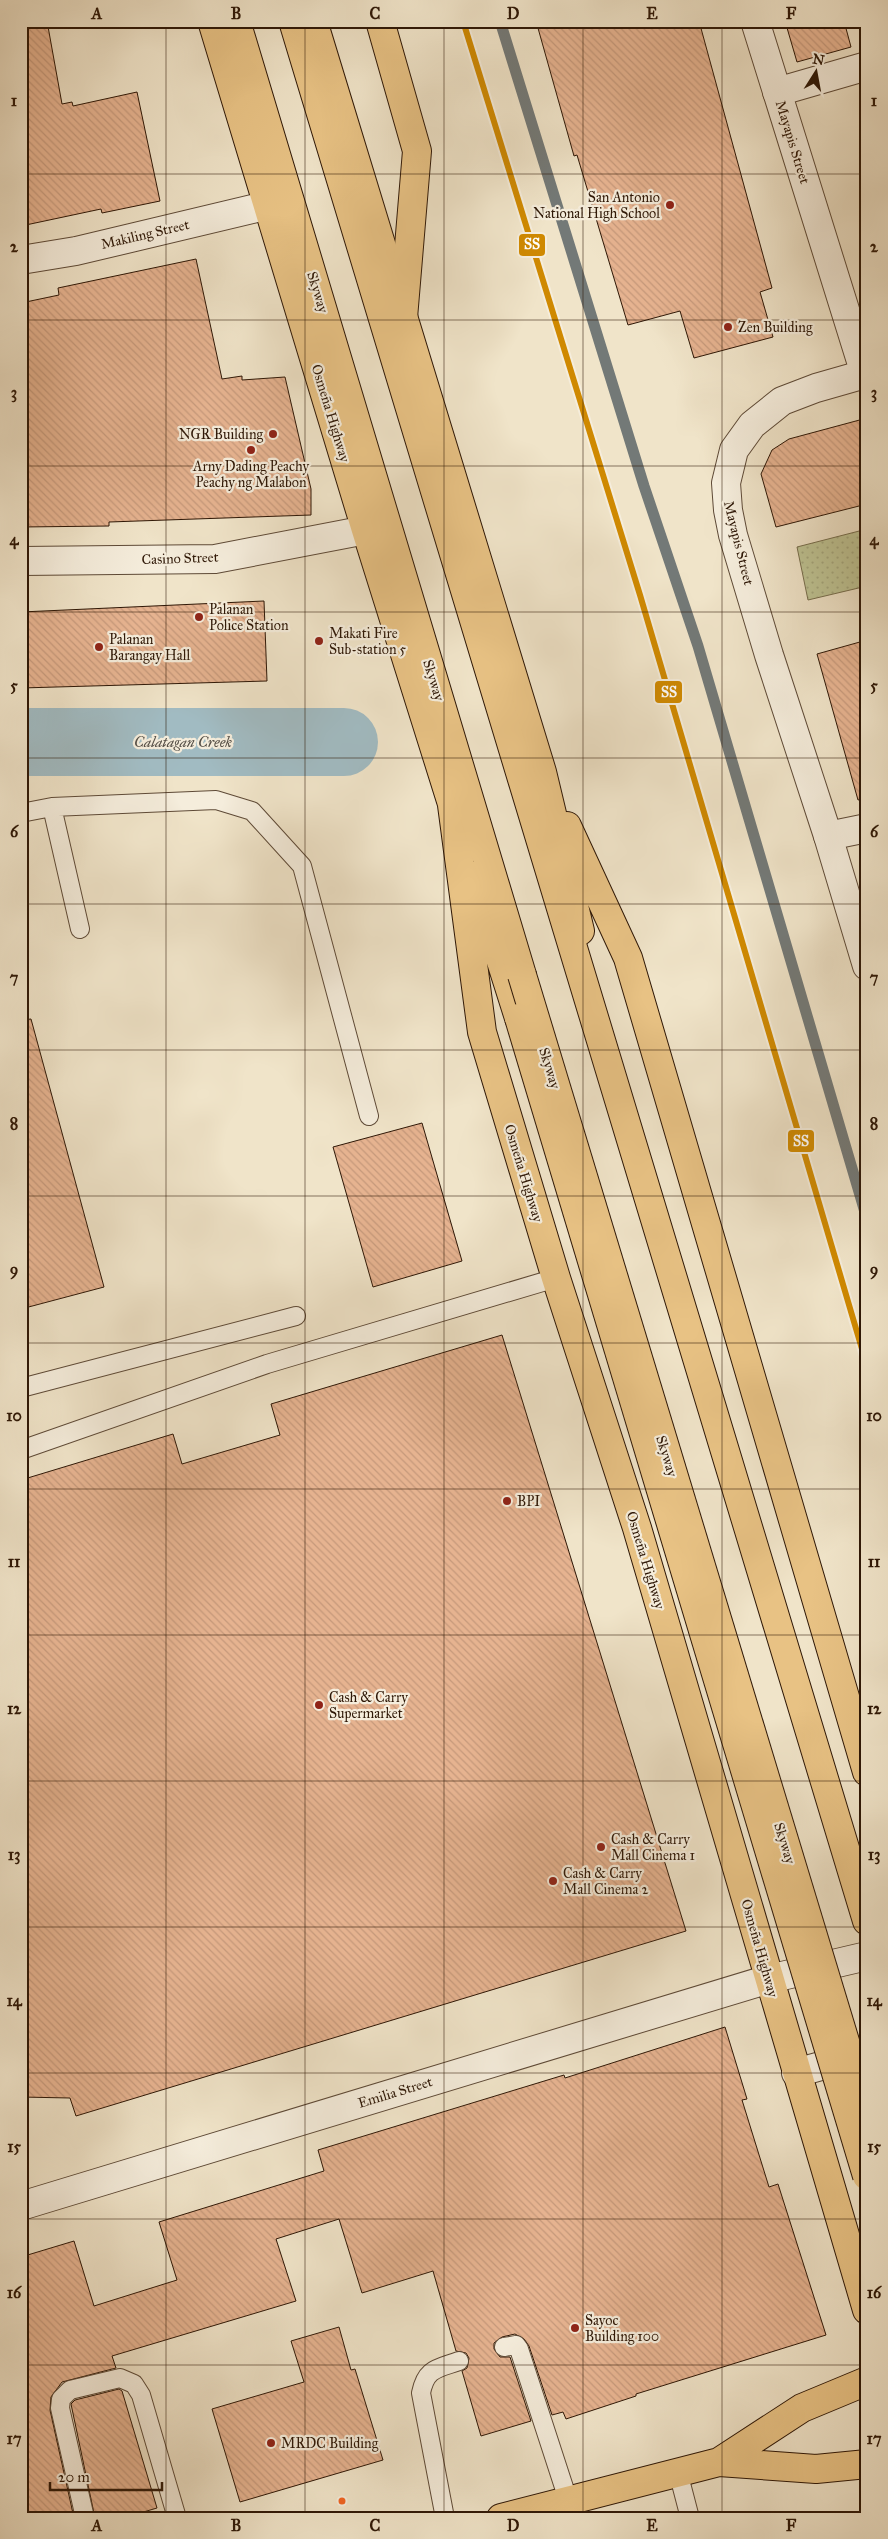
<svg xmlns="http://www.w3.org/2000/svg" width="888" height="2539" font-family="'IM FELL Great Primer',serif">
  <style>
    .grass { fill: url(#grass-dots); stroke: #766d4c }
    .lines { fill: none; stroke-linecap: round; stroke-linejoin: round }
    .stream { stroke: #737977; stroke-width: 11 }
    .river { stroke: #a1bbc2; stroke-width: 68 }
    .building { fill: url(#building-back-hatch); stroke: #2e1706 }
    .service-casing { stroke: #5e4a37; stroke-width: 20 }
    .minor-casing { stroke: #5e4a37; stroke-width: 30 }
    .tertiary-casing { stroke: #5e4a37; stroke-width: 30 }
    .primary-casing { stroke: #2e1706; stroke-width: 30 }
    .motorway-casing { stroke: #2e1706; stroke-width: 30 }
    .service { stroke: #f5eddc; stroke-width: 18 }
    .minor { stroke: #f5eddc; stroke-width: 28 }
    .tertiary { stroke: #f5eddc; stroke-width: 28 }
    .primary { stroke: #e8c284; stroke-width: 28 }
    .motorway { stroke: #e8c284; stroke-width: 28 }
    .primary-bridge-casing { stroke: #2e1706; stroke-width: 30; stroke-linecap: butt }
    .motorway-bridge-casing { stroke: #2e1706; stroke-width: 30; stroke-linecap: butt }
    .primary-bridge { stroke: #e8c284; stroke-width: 28 }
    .motorway-bridge { stroke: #e8c284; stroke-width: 28 }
    .rail-1-casing { stroke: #f5eddc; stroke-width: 10 }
    .rail-1 { stroke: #cf8901; stroke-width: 6 }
    .grid { fill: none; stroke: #2e1706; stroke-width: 1; stroke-opacity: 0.55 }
    .poi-dot { fill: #8f2418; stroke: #f5eddc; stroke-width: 2 }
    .bus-dot { fill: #f26522; stroke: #f5eddc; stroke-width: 2 }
    .labels { text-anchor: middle; stroke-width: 4.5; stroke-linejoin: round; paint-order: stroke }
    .street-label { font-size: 14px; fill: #2e1706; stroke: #f5eddc }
    .poi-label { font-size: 14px; fill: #2e1706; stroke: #f5eddc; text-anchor: start }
    .water-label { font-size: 15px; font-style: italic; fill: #565048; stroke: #f5eddc }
    .line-badge { stroke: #f5eddc; stroke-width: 2 }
    .badge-label { font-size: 14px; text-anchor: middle; font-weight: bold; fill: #fff }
    .neatline { fill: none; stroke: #2e1706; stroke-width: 2 }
    .grid-label { font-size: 16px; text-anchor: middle; font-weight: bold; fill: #2e1706 }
  </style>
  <defs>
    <pattern id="grass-dots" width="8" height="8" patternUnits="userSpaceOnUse" patternTransform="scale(1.25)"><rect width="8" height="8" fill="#bec393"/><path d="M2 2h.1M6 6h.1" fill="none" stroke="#a4a77d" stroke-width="1.8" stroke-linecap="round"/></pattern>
    <pattern id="building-back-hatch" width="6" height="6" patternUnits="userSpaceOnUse" patternTransform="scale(1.25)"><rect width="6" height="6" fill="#e6b390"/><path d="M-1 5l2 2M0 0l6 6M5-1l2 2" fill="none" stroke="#c6997b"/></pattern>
  </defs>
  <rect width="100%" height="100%" fill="#f0e4c9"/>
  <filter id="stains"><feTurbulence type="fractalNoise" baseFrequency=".004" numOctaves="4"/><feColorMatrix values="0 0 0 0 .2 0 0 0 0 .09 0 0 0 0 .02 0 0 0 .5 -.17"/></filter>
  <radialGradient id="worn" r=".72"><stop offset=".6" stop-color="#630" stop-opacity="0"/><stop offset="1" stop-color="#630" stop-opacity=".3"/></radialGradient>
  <path class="grass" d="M867,529V586L808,600L797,547Z"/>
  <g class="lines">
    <path class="stream" d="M500,21L644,486L698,646L867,1219"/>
    <path class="river" d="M21,742H344"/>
  </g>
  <path class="building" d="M21,21H47L62,104L72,102L73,106L137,92L160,201L102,213L101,209L21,226Z
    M536,21H699L772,288L760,292L773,337L694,358L680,311L628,325L577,155L574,156Z
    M785,21H844L851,47L797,62Z
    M196,259L222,379L242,376V380L285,377L311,489V515L109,522V526L21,527V303L59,295L58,288Z
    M867,418V504L776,527L761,474L772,450L789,439Z
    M264,601L267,681L21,688V612Z
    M867,640V798L858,800L817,654Z
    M31,1019L104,1287L21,1309V1020Z
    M422,1123L462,1261L373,1287L333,1147Z
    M502,1335L686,1931L76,2116L70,2098L21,2097V1480L173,1434L182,1464L280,1435L271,1404Z
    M725,2027L747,2099L742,2100L769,2187L778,2184L826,2335L636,2394V2396L566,2419L563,2412L552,2415L529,2346L524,2339L515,2334L502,2337L494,2343V2349L500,2357H510L531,2421L481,2436L462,2371L467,2368L469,2358L466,2353L456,2351L433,2271L362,2293L339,2219L276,2239L296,2301L112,2356L116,2368L62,2382L51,2397L50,2410L74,2518H21V2257L74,2241L94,2306L177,2280L159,2222L324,2171L318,2150L564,2075L565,2078Z
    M339,2327L351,2370L355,2369L383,2460L240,2502L212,2409L304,2382L291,2341Z
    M119,2389L122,2391L157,2508L123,2518H95L71,2404L75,2400Z"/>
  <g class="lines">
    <defs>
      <path id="service" d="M52,807L80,929
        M21,813L52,807L216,800L252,811L302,866L369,1116
        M21,1388L296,1316
        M21,1450L267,1364L556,1278
        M504,2347L516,2345L519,2349L574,2518
        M678,2472L690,2518
        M85,2518L60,2408L61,2399L70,2390L120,2378L134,2384L141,2395L177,2518
        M445,2518L421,2393C426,2368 437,2369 459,2361"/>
      <path id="minor" d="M777,92L867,66
        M21,260L76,251L269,205
        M21,561L215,559L366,530
        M828,836L867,828"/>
      <path id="tertiary" d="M755,21L865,374L816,388L782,401L752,425L734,450L726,483L728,510L733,535L769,655L828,836L867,966
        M796,2073L867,2053
        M21,2206L769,1979L867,1956"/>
      <path id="primary" d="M212,21L366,530L458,823
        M313,21L542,772L580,931
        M452,805L482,1032L556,1278L637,1528L867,2310
        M567,826L628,958L867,1772
        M474,876L519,1018
        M719,2462L802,2408L867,2381
        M501,2518L719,2462L816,2469L867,2464"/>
      <path id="motorway" d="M236,21L522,975
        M293,21L867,1921
        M380,21L417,151L403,318"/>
    </defs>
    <use href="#service" class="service-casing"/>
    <use href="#minor" class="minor-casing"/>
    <use href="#tertiary" class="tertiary-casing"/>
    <use href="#primary" class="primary-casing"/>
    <use href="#motorway" class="motorway-casing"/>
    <use href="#service" class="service"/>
    <use href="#minor" class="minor"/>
    <use href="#tertiary" class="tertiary"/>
    <use href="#primary" class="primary"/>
    <use href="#motorway" class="motorway"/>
    <defs>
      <path id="primary-bridge" d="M519,1018L867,2176"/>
      <path id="motorway-bridge" d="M522,975L867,2114"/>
    </defs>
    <use href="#primary-bridge" class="primary-bridge-casing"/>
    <use href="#motorway-bridge" class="motorway-bridge-casing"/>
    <use href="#primary-bridge" class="primary-bridge"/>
    <use href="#motorway-bridge" class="motorway-bridge"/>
    <defs>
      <path id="rail-1" d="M463,21L640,595L867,1366"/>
    </defs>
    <use href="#rail-1" class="rail-1-casing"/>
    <use href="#rail-1" class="rail-1"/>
  </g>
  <path class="grid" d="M166,21V2518M305,21V2518M444,21V2518M583,21V2518M722,21V2518M21,174H867M21,320H867M21,466H867M21,612H867M21,758H867M21,904H867M21,1050H867M21,1196H867M21,1343H867M21,1489H867M21,1635H867M21,1781H867M21,1927H867M21,2073H867M21,2219H867M21,2365H867"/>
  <g class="poi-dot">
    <circle cx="670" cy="205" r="5"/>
    <circle cx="728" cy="327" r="5"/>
    <circle cx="273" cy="434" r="5"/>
    <circle cx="251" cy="450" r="5"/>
    <circle cx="199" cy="617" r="5"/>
    <circle cx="319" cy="641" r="5"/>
    <circle cx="99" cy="647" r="5"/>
    <circle cx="507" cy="1501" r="5"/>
    <circle cx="319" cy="1705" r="5"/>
    <circle cx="601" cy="1847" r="5"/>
    <circle cx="553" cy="1881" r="5"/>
    <circle cx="575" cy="2328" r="5"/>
    <circle cx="271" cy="2443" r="5"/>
  </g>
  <circle class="bus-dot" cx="342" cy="2501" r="4.5"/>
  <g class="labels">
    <g class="street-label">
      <text transform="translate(793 142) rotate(73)" y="5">Mayapis Street</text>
      <text transform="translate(145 234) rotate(-13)" y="5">Makiling Street</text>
      <text transform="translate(318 292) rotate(73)" y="5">Skyway</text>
      <text transform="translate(331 413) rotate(73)" y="5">Osmeña Highway</text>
      <text transform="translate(739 543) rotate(76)" y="5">Mayapis Street</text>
      <text transform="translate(180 558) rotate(-2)" y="5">Casino Street</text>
      <text transform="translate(434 680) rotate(73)" y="5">Skyway</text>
      <text transform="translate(550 1068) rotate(73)" y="5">Skyway</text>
      <text transform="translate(524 1173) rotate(73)" y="5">Osmeña Highway</text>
      <text transform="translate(667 1456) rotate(73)" y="5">Skyway</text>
      <text transform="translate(646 1560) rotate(73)" y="5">Osmeña Highway</text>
      <text transform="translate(785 1843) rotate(73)" y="5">Skyway</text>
      <text transform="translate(760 1948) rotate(74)" y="5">Osmeña Highway</text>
      <text transform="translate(395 2092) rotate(-17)" y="5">Emilia Street</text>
    </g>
    <g class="poi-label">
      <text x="660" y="202" text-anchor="end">San Antonio<tspan x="660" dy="16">National High School</tspan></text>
      <text x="738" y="332">Zen Building</text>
      <text x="263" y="439" text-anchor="end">NGR Building</text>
      <text x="251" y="471" text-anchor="middle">Arny Dading Peachy<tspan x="251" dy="16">Peachy ng Malabon</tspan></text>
      <text x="209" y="614">Palanan<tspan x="209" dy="16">Police Station</tspan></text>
      <text x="329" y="638">Makati Fire<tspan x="329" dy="16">Sub-station 5</tspan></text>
      <text x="109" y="644">Palanan<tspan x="109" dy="16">Barangay Hall</tspan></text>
      <text x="517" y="1506">BPI</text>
      <text x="329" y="1702">Cash &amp; Carry<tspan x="329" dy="16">Supermarket</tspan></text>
      <text x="611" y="1844">Cash &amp; Carry<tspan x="611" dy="16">Mall Cinema 1</tspan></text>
      <text x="563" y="1878">Cash &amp; Carry<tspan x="563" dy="16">Mall Cinema 2</tspan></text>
      <text x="585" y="2325">Sayoc<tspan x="585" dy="16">Building 100</tspan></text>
      <text x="281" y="2448">MRDC Building</text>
    </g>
    <g class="water-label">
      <text x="183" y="747">Calatagan Creek</text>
    </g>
  </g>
  <g class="line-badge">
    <rect x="518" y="233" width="28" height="24" rx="5" fill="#cf8901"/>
    <rect x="654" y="680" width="29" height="24" rx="5" fill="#cf8901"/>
    <rect x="787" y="1129" width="28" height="24" rx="5" fill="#cf8901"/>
  </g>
  <g class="badge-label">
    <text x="532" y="249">SS</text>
    <text x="669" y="697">SS</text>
    <text x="801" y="1146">SS</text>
  </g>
  <rect width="888" height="2539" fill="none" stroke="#f0e4c9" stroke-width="55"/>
  <g transform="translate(816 72) rotate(11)" stroke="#f5eddc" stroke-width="4" paint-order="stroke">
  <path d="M0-4L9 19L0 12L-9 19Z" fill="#2e1706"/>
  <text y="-8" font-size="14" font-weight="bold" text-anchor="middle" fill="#2e1706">N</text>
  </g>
  <path d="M50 2482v8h112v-8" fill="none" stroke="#2e1706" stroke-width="2.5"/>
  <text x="58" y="2482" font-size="15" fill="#2e1706" stroke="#f5eddc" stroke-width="4" paint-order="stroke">20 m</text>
  <rect x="28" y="28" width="832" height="2484" class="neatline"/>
  <g class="grid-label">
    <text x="97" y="19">A</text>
    <text x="236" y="19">B</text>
    <text x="375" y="19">C</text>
    <text x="513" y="19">D</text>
    <text x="652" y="19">E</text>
    <text x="791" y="19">F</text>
    <text x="14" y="106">1</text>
    <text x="874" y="106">1</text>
    <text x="14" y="252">2</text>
    <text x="874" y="252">2</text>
    <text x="14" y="398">3</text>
    <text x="874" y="398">3</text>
    <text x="14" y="545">4</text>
    <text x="874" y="545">4</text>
    <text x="14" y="691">5</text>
    <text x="874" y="691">5</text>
    <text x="14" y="837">6</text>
    <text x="874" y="837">6</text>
    <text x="14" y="983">7</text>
    <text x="874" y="983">7</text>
    <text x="14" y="1129">8</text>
    <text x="874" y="1129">8</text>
    <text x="14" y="1275">9</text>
    <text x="874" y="1275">9</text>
    <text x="14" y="1421">10</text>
    <text x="874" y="1421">10</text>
    <text x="14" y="1567">11</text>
    <text x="874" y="1567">11</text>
    <text x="14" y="1714">12</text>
    <text x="874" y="1714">12</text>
    <text x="14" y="1860">13</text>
    <text x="874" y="1860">13</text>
    <text x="14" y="2006">14</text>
    <text x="874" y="2006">14</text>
    <text x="14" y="2152">15</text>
    <text x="874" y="2152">15</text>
    <text x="14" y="2298">16</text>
    <text x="874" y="2298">16</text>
    <text x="14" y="2444">17</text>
    <text x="874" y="2444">17</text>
    <text x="97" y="2531">A</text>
    <text x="236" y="2531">B</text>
    <text x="375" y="2531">C</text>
    <text x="513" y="2531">D</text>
    <text x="652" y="2531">E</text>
    <text x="791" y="2531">F</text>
  </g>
  <rect width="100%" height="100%" filter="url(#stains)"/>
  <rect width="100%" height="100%" fill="url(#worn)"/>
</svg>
